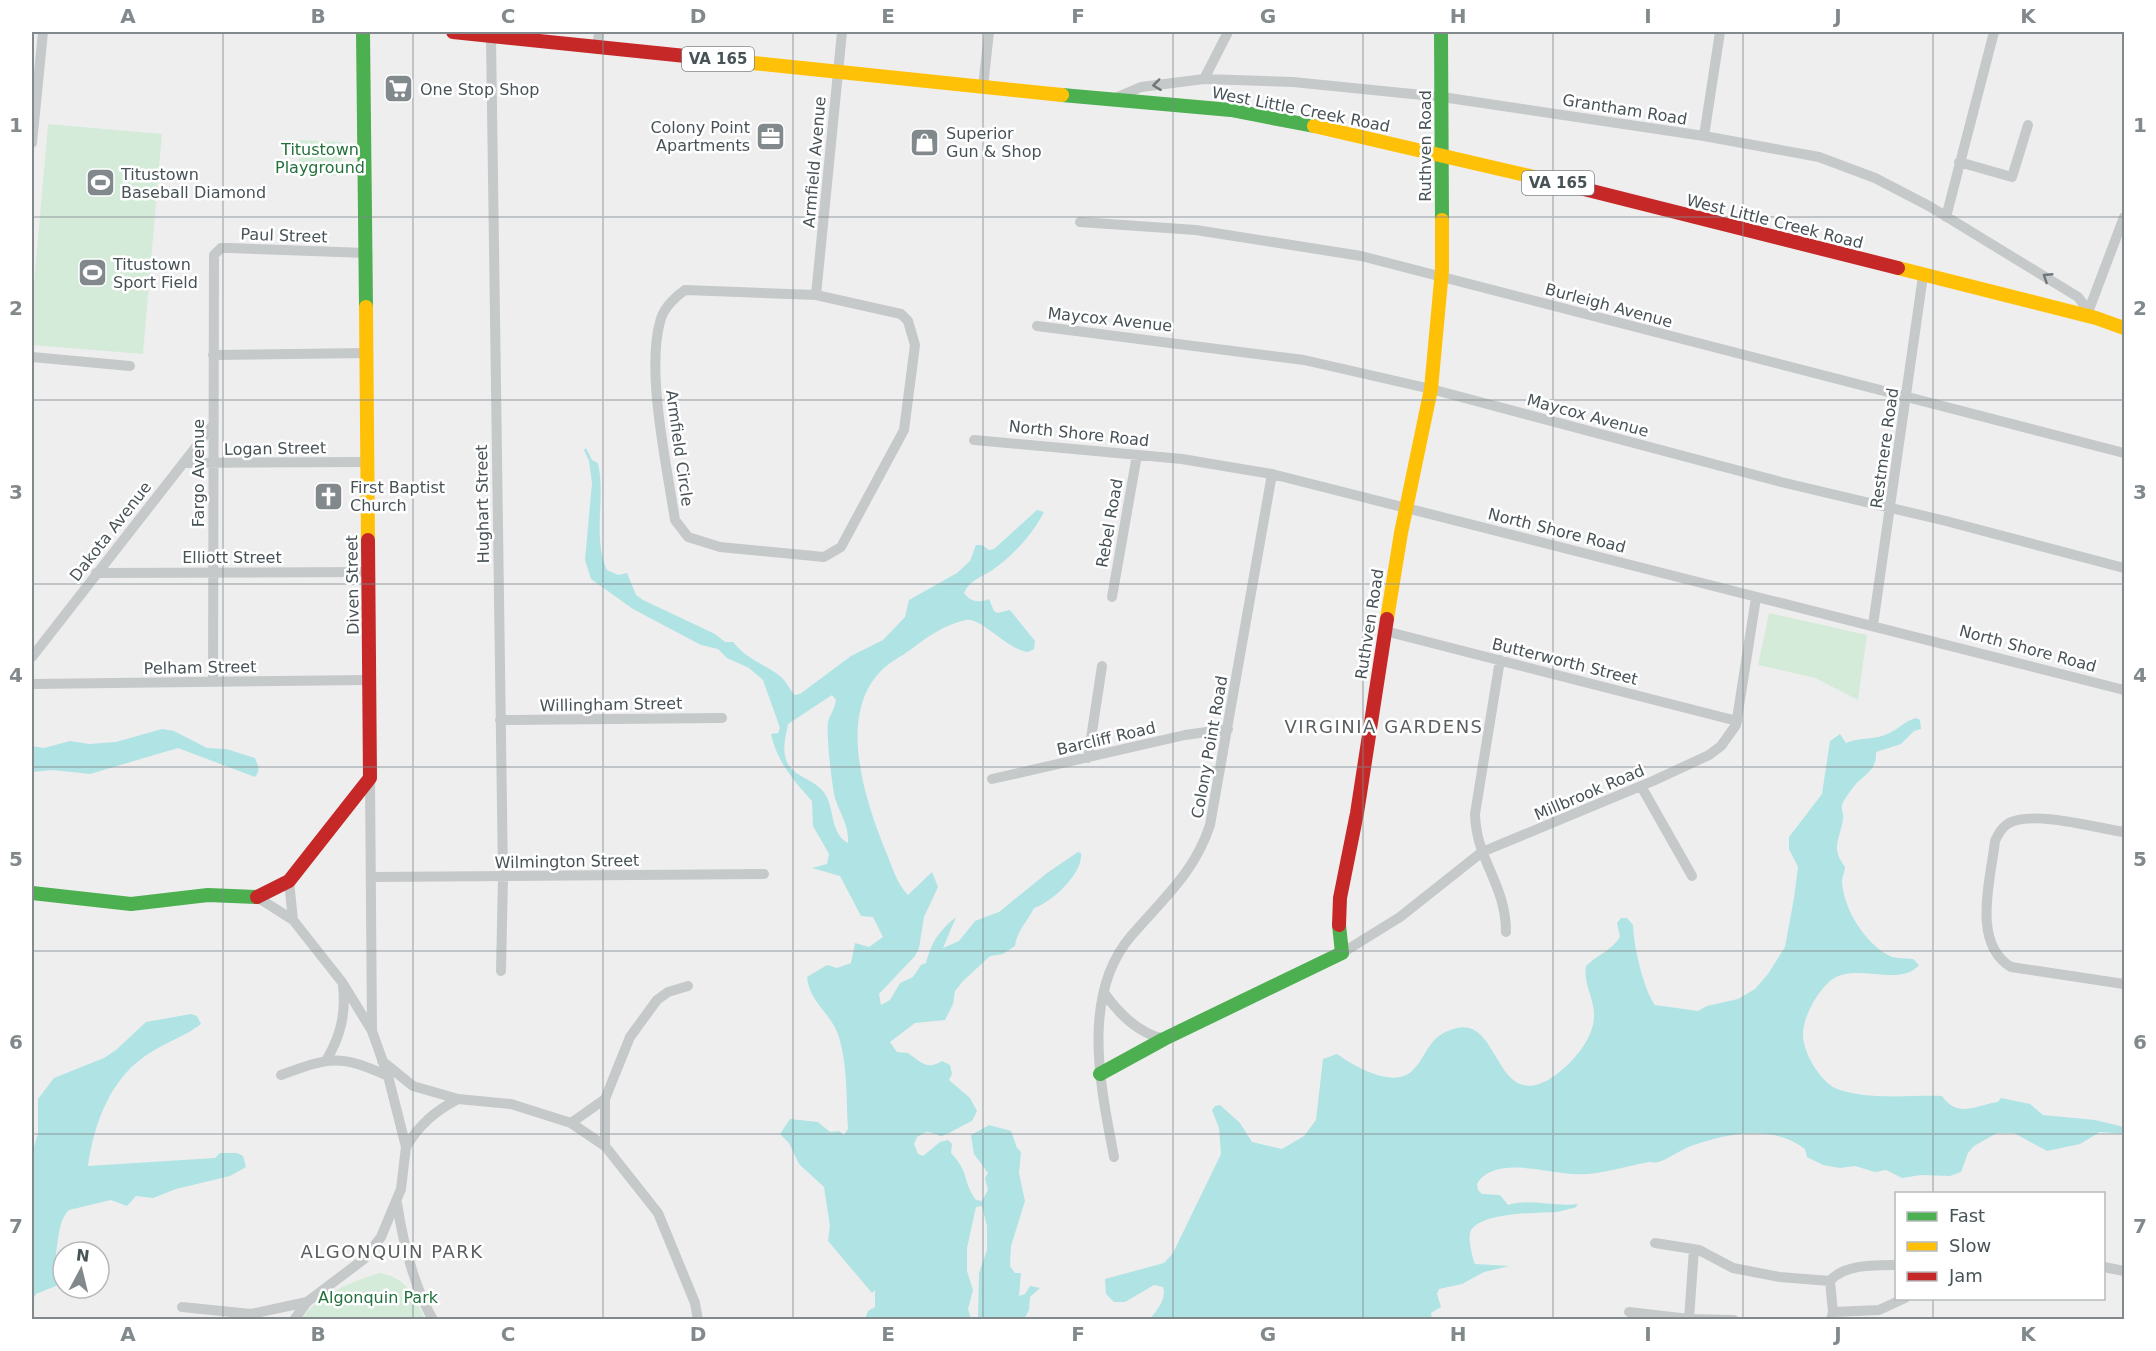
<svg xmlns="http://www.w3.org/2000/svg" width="2156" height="1351" font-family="'DejaVu Sans',sans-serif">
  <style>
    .green { fill: #d5ebda }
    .water { fill: #afe3e4; fill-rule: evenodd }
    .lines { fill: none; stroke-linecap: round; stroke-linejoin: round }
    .street { stroke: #c6c9c9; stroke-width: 10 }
    .fast { stroke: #4caf50; stroke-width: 14 }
    .slow { stroke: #ffc107; stroke-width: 14 }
    .jam { stroke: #c62828; stroke-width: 14 }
    .oneway { stroke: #6e767a }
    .grid { fill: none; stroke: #82898c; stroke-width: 1.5; stroke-opacity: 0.55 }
    .labels { text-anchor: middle; stroke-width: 5; stroke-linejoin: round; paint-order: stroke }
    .shield { fill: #fff; stroke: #7f878a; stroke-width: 1.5 }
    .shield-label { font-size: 15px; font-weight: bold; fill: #485358 }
    .poi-label { font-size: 16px; fill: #485358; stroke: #fff; text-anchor: start }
    .street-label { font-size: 16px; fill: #485358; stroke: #fff }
    .park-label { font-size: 16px; fill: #22703b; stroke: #fff }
    .neighbourhood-label { font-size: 18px; letter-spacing: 1.5px; fill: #5b5f61; stroke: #fff }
    .neatline { fill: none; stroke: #82898c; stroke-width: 2 }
    .grid-label { font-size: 20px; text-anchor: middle; font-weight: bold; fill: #82898c }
  </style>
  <rect width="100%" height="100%" fill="#efeeee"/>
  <path class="green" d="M48,124L162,134L143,354L32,345V306Z
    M299,140L343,142L341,176L298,174Z
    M1769,613L1867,635L1858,700L1815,678L1758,665Z
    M379,1273C407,1277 414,1296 425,1319H302C318,1294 352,1282 379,1273Z"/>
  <path class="water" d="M586,448L592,460L598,463C606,498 592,537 607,570L618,575L627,573L636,595L643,600L715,634L725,642H733C745,658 764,664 780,676C787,682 789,689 795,695L800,694L851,656L883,640L905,617L909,600L957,573L970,561L976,545H982L989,550L994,549L1037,510L1044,512C1032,535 1013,556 991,571C981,577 969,581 964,593C970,602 980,603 989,599L994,611L997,613L1010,610L1035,641L1034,649L1028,652C1006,649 981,617 966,620C945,624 926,638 910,650C901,657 889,662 881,671C837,715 865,799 884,847C892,865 895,881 908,895L932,872L938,887L924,917L919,948L915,956L879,994L881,1005L890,1000L900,983L913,977L921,965L926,963C932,941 939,931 956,917L943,948L959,941L975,921L999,912L1047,873L1078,852L1081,853C1083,874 1052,902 1034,908C1027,922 1017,931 1015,946L1003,954L990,956L963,981L955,991L953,1004L945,1020L915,1023L890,1042L897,1052L908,1053C920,1061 926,1071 942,1061L950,1065L952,1074L949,1080L970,1098L977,1111L972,1121C964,1124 945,1137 940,1136C935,1134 931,1132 926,1132L917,1137L914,1144L918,1154L923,1156L940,1142L948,1140L952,1144L951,1153C970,1173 962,1181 976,1200L982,1201L988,1190L985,1178L988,1173L974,1154L971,1135L989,1125L1011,1131L1017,1148L1021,1152L1019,1173L1025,1201L1011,1246L1010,1266L1015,1273H1021L1019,1296L1025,1294L1030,1286L1040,1288L1030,1297L1029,1310L1024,1319H978L979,1273L987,1250V1226L982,1206L976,1207L967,1248V1271L973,1290L968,1309L971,1319H865L868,1311L875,1307V1290L872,1293L828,1241L830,1226L824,1187L799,1164L789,1143L780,1134L790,1119L818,1122L830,1132L839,1131L844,1135L848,1129C846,1098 848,1068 839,1037C832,1014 809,1002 807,977L827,965L837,968L851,963L855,943L869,947L883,937L873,917L861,916L840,876L812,868L827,864L829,854L813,826L812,801C794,781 777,762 771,734L778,733L780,728L763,680L749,668L727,658L718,649L701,645L633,609L591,579L585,560L592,483L589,461L584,450ZM832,695L836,700C835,709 830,714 828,722C826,733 832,787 835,798C840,814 849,825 848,843C828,832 836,805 822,790C810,777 789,776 785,756C783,746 786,734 788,724Z
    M1916,718L1920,720L1921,729L1914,731L1901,744L1876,752C1877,770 1866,773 1855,785C1851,790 1844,799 1842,805C1841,809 1844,815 1843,819C1840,840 1830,847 1845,867C1845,872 1842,876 1842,881C1843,908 1865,944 1890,956C1896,959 1906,958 1913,959L1919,965C1899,989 1851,959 1828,983C1816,994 1802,1019 1803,1036C1804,1055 1822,1085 1840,1090C1872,1100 1909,1095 1942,1096C1958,1119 1976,1105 1998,1102L2001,1098L2030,1104L2043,1115L2095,1120L2124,1127V1134L2100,1132L2080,1144L2047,1151L2014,1133H1997L1974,1146L1968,1153L1961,1172L1950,1176L1921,1175L1902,1178L1886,1170L1875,1172L1855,1166L1840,1168L1823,1165L1807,1157L1805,1149C1774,1124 1726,1133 1691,1146C1680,1150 1667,1160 1658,1162C1655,1163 1652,1162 1649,1162C1620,1167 1593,1178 1563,1173C1539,1170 1492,1158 1477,1184L1478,1190L1482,1194L1500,1195L1508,1205C1526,1198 1556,1207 1578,1204L1575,1208C1569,1208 1563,1211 1557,1212C1540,1213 1476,1212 1470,1233C1468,1239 1473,1260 1475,1264L1509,1266L1484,1272L1462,1284L1439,1289L1437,1294L1441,1307L1431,1313L1432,1319H1150C1157,1310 1167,1299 1163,1287L1154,1285L1125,1302H1114L1106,1294L1105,1279L1164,1263L1173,1253L1221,1154L1219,1128L1212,1110L1215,1106L1220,1105L1240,1123L1252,1142L1282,1149L1304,1136L1316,1120L1323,1059L1337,1054C1354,1066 1393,1089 1412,1071C1428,1056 1427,1035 1457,1028C1500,1019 1495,1109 1548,1080C1569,1068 1595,1039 1594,1015C1594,997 1583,984 1586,966C1598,954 1610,952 1620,937L1617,923L1621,918H1627L1633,925C1633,944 1644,991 1655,1005L1698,1011L1707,1006L1738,999L1755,989L1768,974L1785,947L1794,898L1798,867L1789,849V837L1822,794L1830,741L1840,734L1846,743C1859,737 1872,740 1885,735C1897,731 1904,721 1916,718Z
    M162,729L174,731L207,748L226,749L255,758C258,766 261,770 255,777L178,748L90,774L53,770L32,772V746L44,748L70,741L89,744L116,742Z
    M191,1014L197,1016L201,1024C185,1036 169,1041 153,1051C111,1075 94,1123 88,1166L215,1158L220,1153H237L243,1156L246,1167L230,1176L176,1189L153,1198L136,1196L127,1206L111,1200L69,1210C56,1223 59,1247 54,1263L63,1269V1283L36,1294L32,1301V1154L38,1133V1099L54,1078L104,1058L116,1050L146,1022Z"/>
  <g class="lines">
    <path class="street" d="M491,37L503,877L501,971
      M597,48L599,32
      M1204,79L1228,32
      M983,87L989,32
      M1115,98L1141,87L1204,79L1293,82L1442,97L1704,136L1819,157L1875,178L1929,206L2078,297L2084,305L2087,316
      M1704,136L1720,32
      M32,143L43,32
      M1959,162L2012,177L2028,125
      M1946,217L1994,32
      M1080,222L1196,230L1361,256L2124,453
      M685,290L816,295L901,314L908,321L915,345L904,430L841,547L824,557L720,547L688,537L675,520C667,467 646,372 660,322C663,308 674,298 685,290Z
      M816,295L842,32
      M2087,315L2124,217
      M1037,326L1304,360L1431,389L1781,482L1946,521L2124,568
      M213,355L367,353
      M32,357L130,366
      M974,440L1182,459L1272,474L2124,690
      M184,463L367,462
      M96,573L368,572
      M1112,597L1137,455
      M1873,625L1923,276
      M1385,631L1737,721
      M32,657L213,425
      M1500,660L1475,814C1476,860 1506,884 1506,932
      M213,682L214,255L221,248H229L366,253
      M32,684L369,680
      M500,720L722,718
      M1088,758L1102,666
      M370,778L372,1031
      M992,779L1185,735L1228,729
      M1641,786L1692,876
      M2124,832C2096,828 2035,810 2009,823C2002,827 1998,834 1995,841C1991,879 1971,943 2011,967L2124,984
      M371,877L764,874
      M289,881L293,920
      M257,897L293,920L342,982L372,1031L388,1076L406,1147L401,1189L381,1237L364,1259L307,1302L294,1320
      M1342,953L1400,917L1482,852L1653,781L1709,755L1721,746L1736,725L1756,598
      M1105,994C1120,1015 1138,1033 1164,1039
      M327,1059C341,1035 346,1013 343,985
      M382,1061L413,1086L458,1099L511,1104L571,1123L605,1146L658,1213L695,1303L698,1320
      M281,1075C330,1057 339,1054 388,1076
      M571,1123L605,1099L630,1037L657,1000L668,992L688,986
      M605,1146V1099
      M406,1147C419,1125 435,1111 458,1099
      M1114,1157C1101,1088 1080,996 1131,936C1162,900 1195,872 1210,825L1272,474
      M397,1203C403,1243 413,1284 433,1320
      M1655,1243L1699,1250L1733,1268L1780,1277L1830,1281L1833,1312
      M2104,1267L2124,1271
      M1830,1281C1844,1264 1876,1265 1896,1265
      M182,1307L251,1314L307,1302
      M1629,1312L1689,1319L1734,1320
      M1689,1319L1694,1249
      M1831,1320L1833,1312L1879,1310L1905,1298"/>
    <path class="fast" d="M363,32L366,307
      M1441,32L1442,220
      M1062,95L1231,110L1314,126
      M32,893L131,904L208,895L257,897
      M1100,1074L1164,1039L1342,953L1339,925"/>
    <path class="slow" d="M705,58L1062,95
      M1314,126L1560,183
      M1898,268L2096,318L2124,328
      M366,307L368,540
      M1387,619L1401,533L1431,389L1442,270V220"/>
    <path class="jam" d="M453,32L705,58
      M1560,183L1898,268
      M257,897L289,881L370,778L368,540
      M1339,925L1340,898L1357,813L1387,619"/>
  </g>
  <defs><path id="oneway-chevron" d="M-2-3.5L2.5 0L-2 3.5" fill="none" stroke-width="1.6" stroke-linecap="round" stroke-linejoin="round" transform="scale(1.5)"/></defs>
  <g class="oneway">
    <use href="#oneway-chevron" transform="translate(1157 85) rotate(173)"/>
    <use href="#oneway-chevron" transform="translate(2047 277) rotate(-147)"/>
  </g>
  <path class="grid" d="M223,32V1320M413,32V1320M603,32V1320M793,32V1320M983,32V1320M1173,32V1320M1363,32V1320M1553,32V1320M1743,32V1320M1933,32V1194M32,217H2124M32,400H2124M32,584H2124M32,767H2124M32,951H2124M32,1134H2124M1933,1298V1320"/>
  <defs>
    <symbol id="supermarket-square" viewBox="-11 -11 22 22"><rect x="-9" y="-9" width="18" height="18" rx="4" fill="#82898c" stroke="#fff"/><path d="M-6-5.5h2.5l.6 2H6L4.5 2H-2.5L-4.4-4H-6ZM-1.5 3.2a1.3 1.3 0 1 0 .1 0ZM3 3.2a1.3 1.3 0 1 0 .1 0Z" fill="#fff"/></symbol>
    <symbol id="office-square" viewBox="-11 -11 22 22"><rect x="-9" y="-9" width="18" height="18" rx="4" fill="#82898c" stroke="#fff"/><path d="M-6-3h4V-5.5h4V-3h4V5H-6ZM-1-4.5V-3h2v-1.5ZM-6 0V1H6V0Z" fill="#fff"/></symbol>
    <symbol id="shop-square" viewBox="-11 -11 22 22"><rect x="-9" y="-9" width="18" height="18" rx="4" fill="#82898c" stroke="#fff"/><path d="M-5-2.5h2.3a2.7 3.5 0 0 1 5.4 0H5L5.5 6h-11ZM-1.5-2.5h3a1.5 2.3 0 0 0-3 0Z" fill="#fff"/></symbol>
    <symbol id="stadium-square" viewBox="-11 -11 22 22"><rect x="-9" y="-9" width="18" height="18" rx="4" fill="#82898c" stroke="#fff"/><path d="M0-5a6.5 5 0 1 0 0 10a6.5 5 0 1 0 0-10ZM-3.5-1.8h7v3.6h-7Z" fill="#fff"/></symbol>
    <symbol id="church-square" viewBox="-11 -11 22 22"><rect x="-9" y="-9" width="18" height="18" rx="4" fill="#82898c" stroke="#fff"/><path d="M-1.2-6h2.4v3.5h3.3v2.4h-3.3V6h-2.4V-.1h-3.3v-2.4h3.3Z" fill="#fff"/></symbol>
  </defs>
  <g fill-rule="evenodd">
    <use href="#supermarket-square" x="382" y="72" width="33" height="33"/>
    <use href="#office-square" x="754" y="120" width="33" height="33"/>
    <use href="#shop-square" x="908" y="126" width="33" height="33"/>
    <use href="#stadium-square" x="84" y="166" width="33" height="33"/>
    <use href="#stadium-square" x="76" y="256" width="33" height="33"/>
    <use href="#church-square" x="312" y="480" width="33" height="33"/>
  </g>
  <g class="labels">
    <g class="shield">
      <rect x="682" y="47" width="72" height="24" rx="4.5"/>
      <rect x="1522" y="171" width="72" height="24" rx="4.5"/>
    </g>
    <g class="shield-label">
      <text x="718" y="64">VA 165</text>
      <text x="1558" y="188">VA 165</text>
    </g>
    <g class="poi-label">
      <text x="420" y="95">One Stop Shop</text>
      <text x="750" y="133" text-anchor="end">Colony Point<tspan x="750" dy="18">Apartments</tspan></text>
      <text x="946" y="139">Superior<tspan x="946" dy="18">Gun &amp; Shop</tspan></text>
      <text x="121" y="180">Titustown<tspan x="121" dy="18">Baseball Diamond</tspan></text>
      <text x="113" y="270">Titustown<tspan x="113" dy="18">Sport Field</tspan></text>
      <text x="350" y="493">First Baptist<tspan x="350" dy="18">Church</tspan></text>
    </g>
    <g class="street-label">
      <text transform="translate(1301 109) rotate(11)" y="6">West Little Creek Road</text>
      <text transform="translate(1625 109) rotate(9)" y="6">Grantham Road</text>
      <text transform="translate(1425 146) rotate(-90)" y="6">Ruthven Road</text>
      <text transform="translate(814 162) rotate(-85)" y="6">Armfield Avenue</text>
      <text transform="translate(1775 221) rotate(14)" y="6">West Little Creek Road</text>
      <text transform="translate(284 235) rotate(2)" y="6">Paul Street</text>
      <text transform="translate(1609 305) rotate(15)" y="6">Burleigh Avenue</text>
      <text transform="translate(1110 319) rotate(6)" y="6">Maycox Avenue</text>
      <text transform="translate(1588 415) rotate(15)" y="6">Maycox Avenue</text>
      <text transform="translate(1079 433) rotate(6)" y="6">North Shore Road</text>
      <text transform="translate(275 448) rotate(-1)" y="6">Logan Street</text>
      <text transform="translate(680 448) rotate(82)" y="6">Armfield Circle</text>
      <text transform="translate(1884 448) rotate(-82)" y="6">Restmere Road</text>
      <text transform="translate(198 473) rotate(-90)" y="6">Fargo Avenue</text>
      <text transform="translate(482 504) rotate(-91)" y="6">Hughart Street</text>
      <text transform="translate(1109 523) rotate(-80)" y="6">Rebel Road</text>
      <text transform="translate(1557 530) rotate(14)" y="6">North Shore Road</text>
      <text transform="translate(110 531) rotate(-52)" y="6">Dakota Avenue</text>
      <text x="232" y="563">Elliott Street</text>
      <text transform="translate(352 585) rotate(-91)" y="6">Diven Street</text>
      <text transform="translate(1369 624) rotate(-81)" y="6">Ruthven Road</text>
      <text transform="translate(2028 648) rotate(15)" y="6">North Shore Road</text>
      <text transform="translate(1565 661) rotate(14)" y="6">Butterworth Street</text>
      <text transform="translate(200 667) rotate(-1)" y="6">Pelham Street</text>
      <text transform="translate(611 704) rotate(-1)" y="6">Willingham Street</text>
      <text transform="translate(1106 738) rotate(-13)" y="6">Barcliff Road</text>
      <text transform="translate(1209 747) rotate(-80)" y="6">Colony Point Road</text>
      <text transform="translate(1589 792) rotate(-23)" y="6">Millbrook Road</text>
      <text transform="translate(567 861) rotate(-1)" y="6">Wilmington Street</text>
    </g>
    <g class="park-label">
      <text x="320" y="155">Titustown<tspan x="320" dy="18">Playground</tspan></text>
      <text x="378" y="1303">Algonquin Park</text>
    </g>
    <g class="neighbourhood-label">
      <text x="1384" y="733">VIRGINIA GARDENS</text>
      <text x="392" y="1258">ALGONQUIN PARK</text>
    </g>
  </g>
  <rect width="2156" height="1351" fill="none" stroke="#ffffff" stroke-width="66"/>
  <rect x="1895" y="1192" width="210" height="108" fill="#ffffff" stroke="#b6babc" stroke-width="1.5"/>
  <rect x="1907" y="1212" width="30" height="9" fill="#4caf50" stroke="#b6babc" stroke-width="1.5"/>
  <text x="1949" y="1222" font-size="18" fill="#485358">Fast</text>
  <rect x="1907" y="1242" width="30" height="9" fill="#ffc107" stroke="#b6babc" stroke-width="1.5"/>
  <text x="1949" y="1252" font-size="18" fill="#485358">Slow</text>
  <rect x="1907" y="1272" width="30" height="9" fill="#c62828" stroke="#b6babc" stroke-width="1.5"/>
  <text x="1949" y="1282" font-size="18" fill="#485358">Jam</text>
  <g transform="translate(81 1270) rotate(7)"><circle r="28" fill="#ffffff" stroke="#b6babc" stroke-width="1.5"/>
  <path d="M0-4.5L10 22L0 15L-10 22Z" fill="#82898c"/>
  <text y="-9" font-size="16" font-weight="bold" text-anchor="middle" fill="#485358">N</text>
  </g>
  <rect x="33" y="33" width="2090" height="1285" class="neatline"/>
  <g class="grid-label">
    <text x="128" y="23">A</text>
    <text x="318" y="23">B</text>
    <text x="508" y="23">C</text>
    <text x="698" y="23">D</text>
    <text x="888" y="23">E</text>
    <text x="1078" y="23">F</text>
    <text x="1268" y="23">G</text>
    <text x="1458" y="23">H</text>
    <text x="1648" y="23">I</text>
    <text x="1838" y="23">J</text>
    <text x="2028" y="23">K</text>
    <text x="16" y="132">1</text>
    <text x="2140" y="132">1</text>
    <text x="16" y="315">2</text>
    <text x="2140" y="315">2</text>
    <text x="16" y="499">3</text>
    <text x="2140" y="499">3</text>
    <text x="16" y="682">4</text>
    <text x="2140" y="682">4</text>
    <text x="16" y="866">5</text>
    <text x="2140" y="866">5</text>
    <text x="16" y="1049">6</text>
    <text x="2140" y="1049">6</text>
    <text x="16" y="1233">7</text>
    <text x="2140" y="1233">7</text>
    <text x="128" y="1341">A</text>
    <text x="318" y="1341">B</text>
    <text x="508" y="1341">C</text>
    <text x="698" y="1341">D</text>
    <text x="888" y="1341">E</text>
    <text x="1078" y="1341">F</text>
    <text x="1268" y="1341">G</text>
    <text x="1458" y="1341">H</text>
    <text x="1648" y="1341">I</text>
    <text x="1838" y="1341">J</text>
    <text x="2028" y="1341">K</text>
  </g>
</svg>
